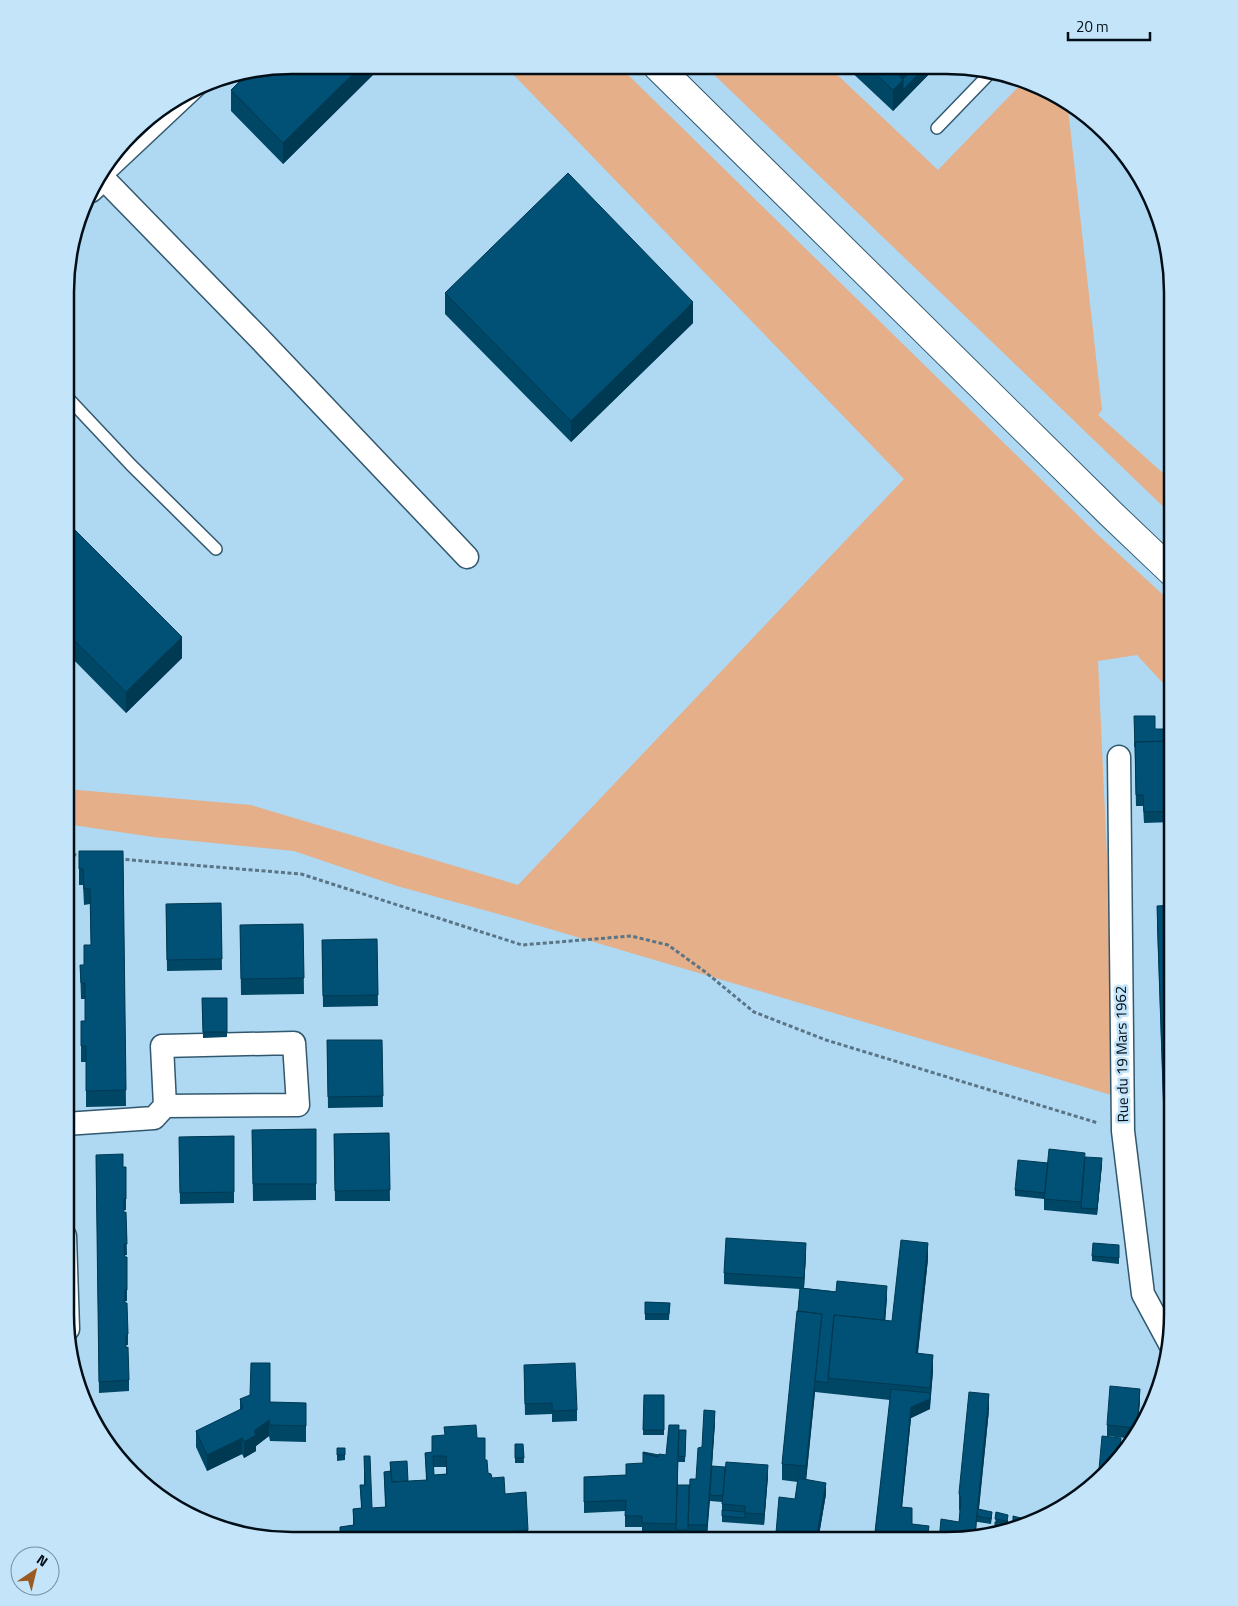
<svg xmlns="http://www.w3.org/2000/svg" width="1238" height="1606" font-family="'Titillium Web',sans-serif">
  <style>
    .green { fill: #e4af89 }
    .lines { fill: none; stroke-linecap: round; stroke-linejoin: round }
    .service-casing { stroke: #32586e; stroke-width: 14 }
    .minor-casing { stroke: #32586e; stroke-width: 25 }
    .primary-casing { stroke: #32586e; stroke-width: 30 }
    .path { stroke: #5a7586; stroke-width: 3; stroke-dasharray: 4 2.5; stroke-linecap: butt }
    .service { stroke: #fff; stroke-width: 11 }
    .minor { stroke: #fff; stroke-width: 22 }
    .primary { stroke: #fff; stroke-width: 28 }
    .wall { fill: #004665; fill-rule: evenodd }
    .shaded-wall { fill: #003952 }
    .building { fill: #005175; stroke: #003952; fill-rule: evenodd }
    .labels { text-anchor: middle; stroke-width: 5; stroke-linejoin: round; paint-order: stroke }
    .street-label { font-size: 15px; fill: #020e17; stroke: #c3e4f9 }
    .rim { fill: none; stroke: #020e17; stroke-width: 2.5 }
  </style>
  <rect width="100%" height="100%" fill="#afd8f2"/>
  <path class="green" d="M505,66H619L1097,534L1173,604V694L1137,655L1098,661L1118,1097L516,919L397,886L294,851L153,837L66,824V789L251,805L518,885L904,479Z
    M705,66L829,67L938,170L1025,80L1033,82L1071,104L1068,109L1102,410L1098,415L1173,482V516Z"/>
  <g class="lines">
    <defs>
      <path id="service" d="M937,128L992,71
        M102,176L104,179L202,87
        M67,397L131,465L216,549"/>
      <path id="minor" d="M91,191L104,179L259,338L467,557
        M1119,757L1123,1131L1143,1294L1170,1344
        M65,1124L154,1118L165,1106L298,1105L294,1043L162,1046L165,1106
        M65,1236L68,1329"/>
      <path id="primary" d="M657,66L1110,513L1173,573"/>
    </defs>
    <use href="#service" class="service-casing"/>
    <use href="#minor" class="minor-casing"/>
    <use href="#primary" class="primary-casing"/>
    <path class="path" d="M66,853L82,856
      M119,859L301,874L522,945L631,936L668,945L704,971L754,1012L826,1040L1098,1123"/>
    <use href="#service" class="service"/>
    <use href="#minor" class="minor"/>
    <use href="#primary" class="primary"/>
  </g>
  <path class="wall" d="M292,65H383L283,164L231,111V90Z
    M846,67H936L893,111Z
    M445,293L693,323L571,442L445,314Z
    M66,521L182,658L126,713L66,652Z
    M1134,716L1155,729L1171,741H1173V822L1144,823L1143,806H1136Z
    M79,851H123L126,1106L86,1107V1062H81V1037L85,1021V999H81L80,965H84L91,945L90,904L84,905L83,885H79Z
    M221,903L222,970L167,971L166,904Z
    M1173,905V1132H1164L1157,926V906Z
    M303,924L304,994L241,995L240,925Z
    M377,939L378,1006L323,1007L322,940Z
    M202,998H227V1037L203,1038Z
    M327,1040H382L383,1107L328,1108Z
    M316,1129V1200L253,1201L252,1130Z
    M389,1133L390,1201H335L334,1134Z
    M234,1136V1203L180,1204L179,1137Z
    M96,1155L123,1167H126V1210H124V1213L126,1212L127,1255H125V1257H127V1301H125L128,1334V1345H126L129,1380V1391L99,1393Z
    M1085,1160L1102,1164L1097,1215L1044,1210V1199L1015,1196V1190L1048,1163Z
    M1119,1245V1264L1092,1261V1256Z
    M806,1254L804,1288L887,1297L885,1321H892L928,1259L918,1353L933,1371L930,1409L911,1418L902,1507L912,1524L929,1537L874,1541L890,1400L815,1392L806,1479L826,1494L818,1541H776V1533L795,1499L798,1482L782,1480V1464L800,1289L724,1284V1273Z
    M645,1302L670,1303L669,1320H645Z
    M524,1365L577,1410V1421L552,1422V1414L525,1415Z
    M644,1395H664V1435H643Z
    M240,1399L270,1402L306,1403V1442L270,1441L269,1436L256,1446V1451L244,1458L242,1454L207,1471L196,1447V1431L240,1410Z
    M1140,1400L1137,1435L1135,1439L1107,1436V1425Z
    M989,1410L979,1509L992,1517L991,1524L978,1522H959L960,1512L959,1509V1493Z
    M715,1422L712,1466L768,1476L764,1525L722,1522V1502L710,1501L707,1536L642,1534V1527H625V1511L584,1513V1477L626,1475L643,1463L659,1455H666L679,1430H686L685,1462H678V1485H689L696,1479L702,1447Z
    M432,1436L477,1438L485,1460L488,1473L492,1478L505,1494L528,1530V1540L340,1539V1527L353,1525V1509L361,1508L360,1485H364V1456L372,1508L385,1507L384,1472L390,1471V1462L408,1481L426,1480L425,1453L432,1452ZM433,1467H446V1474L434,1475Z
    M515,1444H523L524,1463H515Z
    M1121,1444L1120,1457L1104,1475H1099V1469Z
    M337,1448H345V1460L337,1461Z
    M996,1512L1008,1520V1524L995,1530Z"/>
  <path class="shaded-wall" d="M362,65H383L283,164V143Z
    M905,67H936L893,111V90L898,74Z
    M693,302V323L571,442V421Z
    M182,637V658L126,713V692Z
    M1102,1158V1164L1097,1215V1209Z
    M806,1243V1254L804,1289V1278Z
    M928,1243V1259L916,1369V1353Z
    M887,1286V1297L884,1336V1325Z
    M822,1314L815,1381V1392L806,1482V1466Z
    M933,1355V1371L930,1404V1388Z
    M1140,1389V1400L1137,1436V1428Z
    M930,1393V1409L911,1418L901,1518V1507L911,1407Z
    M989,1394V1410L978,1516H977L976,1534H975Z
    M715,1411V1422L707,1536V1525Z
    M269,1420V1436L256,1446V1451L244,1458V1442L254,1431Z
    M242,1438V1454L207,1471V1455Z
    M768,1465V1476L764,1525V1514Z
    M826,1483V1494L818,1541H816Z"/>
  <path class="building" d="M292,65H362L283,143L231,90L249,72Z
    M868,67H905L898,74L903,80L893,90Z
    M915,67H925L903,90V79Z
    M568,173L693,302L571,421L445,293Z
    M66,521L182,637L126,692L66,632Z
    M1134,716H1155V729H1171V741L1135,742V747Z
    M1173,741V811L1144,812L1143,795H1136L1135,742Z
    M79,851H123L126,1090L86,1091V1046H81V1021H85V983H81L80,965H84V945H91L90,888L84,889L83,869H79Z
    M221,903L222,959L167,960L166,904Z
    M1173,905V1111L1164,1112L1157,906Z
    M303,924L304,978L241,979L240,925Z
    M377,939L378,995L323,996L322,940Z
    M202,998H227V1032H203Z
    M327,1040H382L383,1096L328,1097Z
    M316,1129V1184H253L252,1130Z
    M389,1133L390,1190L335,1191L334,1134Z
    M234,1136V1192L180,1193L179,1137Z
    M1049,1149L1085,1153L1081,1202L1044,1199Z
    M123,1154V1167H126V1199H124V1213L126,1212L127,1244H124L125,1257H127V1290H125V1303H127L128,1334L126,1335V1348L128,1347L129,1380L99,1382L96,1155Z
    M1085,1157L1102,1158L1097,1209L1081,1208Z
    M1018,1160L1048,1163L1045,1193L1015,1190Z
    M726,1238L806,1243L804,1278L724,1273Z
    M901,1240L928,1243L916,1353L933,1355L930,1388L828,1378L834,1315L892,1321Z
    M1093,1243L1119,1245V1258L1092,1256Z
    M837,1281L887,1286L884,1320L834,1315L828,1383L815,1381L822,1314L798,1311L800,1288L836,1292Z
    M645,1302L670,1303L669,1314H645Z
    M797,1311L822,1314L806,1466L782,1464Z
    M251,1363H270V1402L306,1403V1426L270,1425L269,1420L254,1431L256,1435L244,1442L242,1438L207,1455L196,1431L243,1408L240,1399L250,1395Z
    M575,1363L577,1410L552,1411V1403L525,1404L524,1365Z
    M1110,1386L1140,1389L1137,1428L1107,1425Z
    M891,1389L930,1393V1399L911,1407L901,1507L912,1508V1524L929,1526L927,1541H874Z
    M969,1392L989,1394L975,1534L946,1541H939L941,1519L959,1522L961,1499L959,1493Z
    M644,1395H664V1430H643Z
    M704,1410L715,1411L707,1525H688L690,1479H696L698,1448L702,1447Z
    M476,1425L477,1438H485V1460H487L488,1473L491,1474L492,1478L504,1477L505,1494L526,1492L528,1530L441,1537L429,1540L340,1539V1527L354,1525L353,1509L362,1508L360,1485H365L364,1456H370L372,1508L386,1507L384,1472L391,1471L392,1482L427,1480L425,1453L432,1452V1436L445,1435L444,1427ZM433,1456H446L447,1474L434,1475Z
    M669,1425H679L676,1524L642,1523V1516H625L626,1500L584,1502V1477L626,1475V1464L643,1463V1453L658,1457L659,1454L666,1455Z
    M679,1430H686L685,1457L678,1456Z
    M1102,1436L1121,1438L1120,1458L1109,1470L1099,1469Z
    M515,1444H523L524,1458H515Z
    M337,1448H345V1455H337Z
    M643,1452L659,1455L658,1457L643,1453Z
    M407,1461L408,1481L392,1482L390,1462Z
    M726,1462L768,1465L764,1514L745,1513V1506L722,1504Z
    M712,1466L725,1467L723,1496L710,1495Z
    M798,1478L826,1483L816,1540L776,1533L779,1497L795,1499Z
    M677,1485H689L688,1530H676Z
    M978,1509L992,1512L991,1519L977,1516Z
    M722,1510L745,1512V1518L722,1516Z
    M996,1512L1008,1515L1007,1521L995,1519Z
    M1013,1516L1025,1519V1523L1019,1524L1013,1523Z
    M995,1522L1009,1524V1526L995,1530Z"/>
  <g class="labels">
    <g class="street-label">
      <text transform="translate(1122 1054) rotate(-91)" y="5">Rue du 19 Mars 1962</text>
    </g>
  </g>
  <path d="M0 0H1238V1606H0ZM292 74H946A218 218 0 0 1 1164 292V1314A218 218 0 0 1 946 1532H292A218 218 0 0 1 74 1314V292A218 218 0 0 1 292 74Z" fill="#c3e4f9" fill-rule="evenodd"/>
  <path class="rim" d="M292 74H946A218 218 0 0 1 1164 292V1314A218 218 0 0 1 946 1532H292A218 218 0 0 1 74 1314V292A218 218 0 0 1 292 74Z"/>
  <g transform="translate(35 1571) rotate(35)"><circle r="24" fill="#c3e4f9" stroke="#768e9f"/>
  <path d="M0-4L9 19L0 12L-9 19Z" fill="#9a5a24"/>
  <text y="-8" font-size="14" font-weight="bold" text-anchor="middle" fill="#020e17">N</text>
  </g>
  <path d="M1068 32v8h82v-8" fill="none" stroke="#020e17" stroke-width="2.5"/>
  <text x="1076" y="32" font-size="15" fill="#020e17" stroke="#c3e4f9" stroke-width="4" paint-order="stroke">20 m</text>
</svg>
